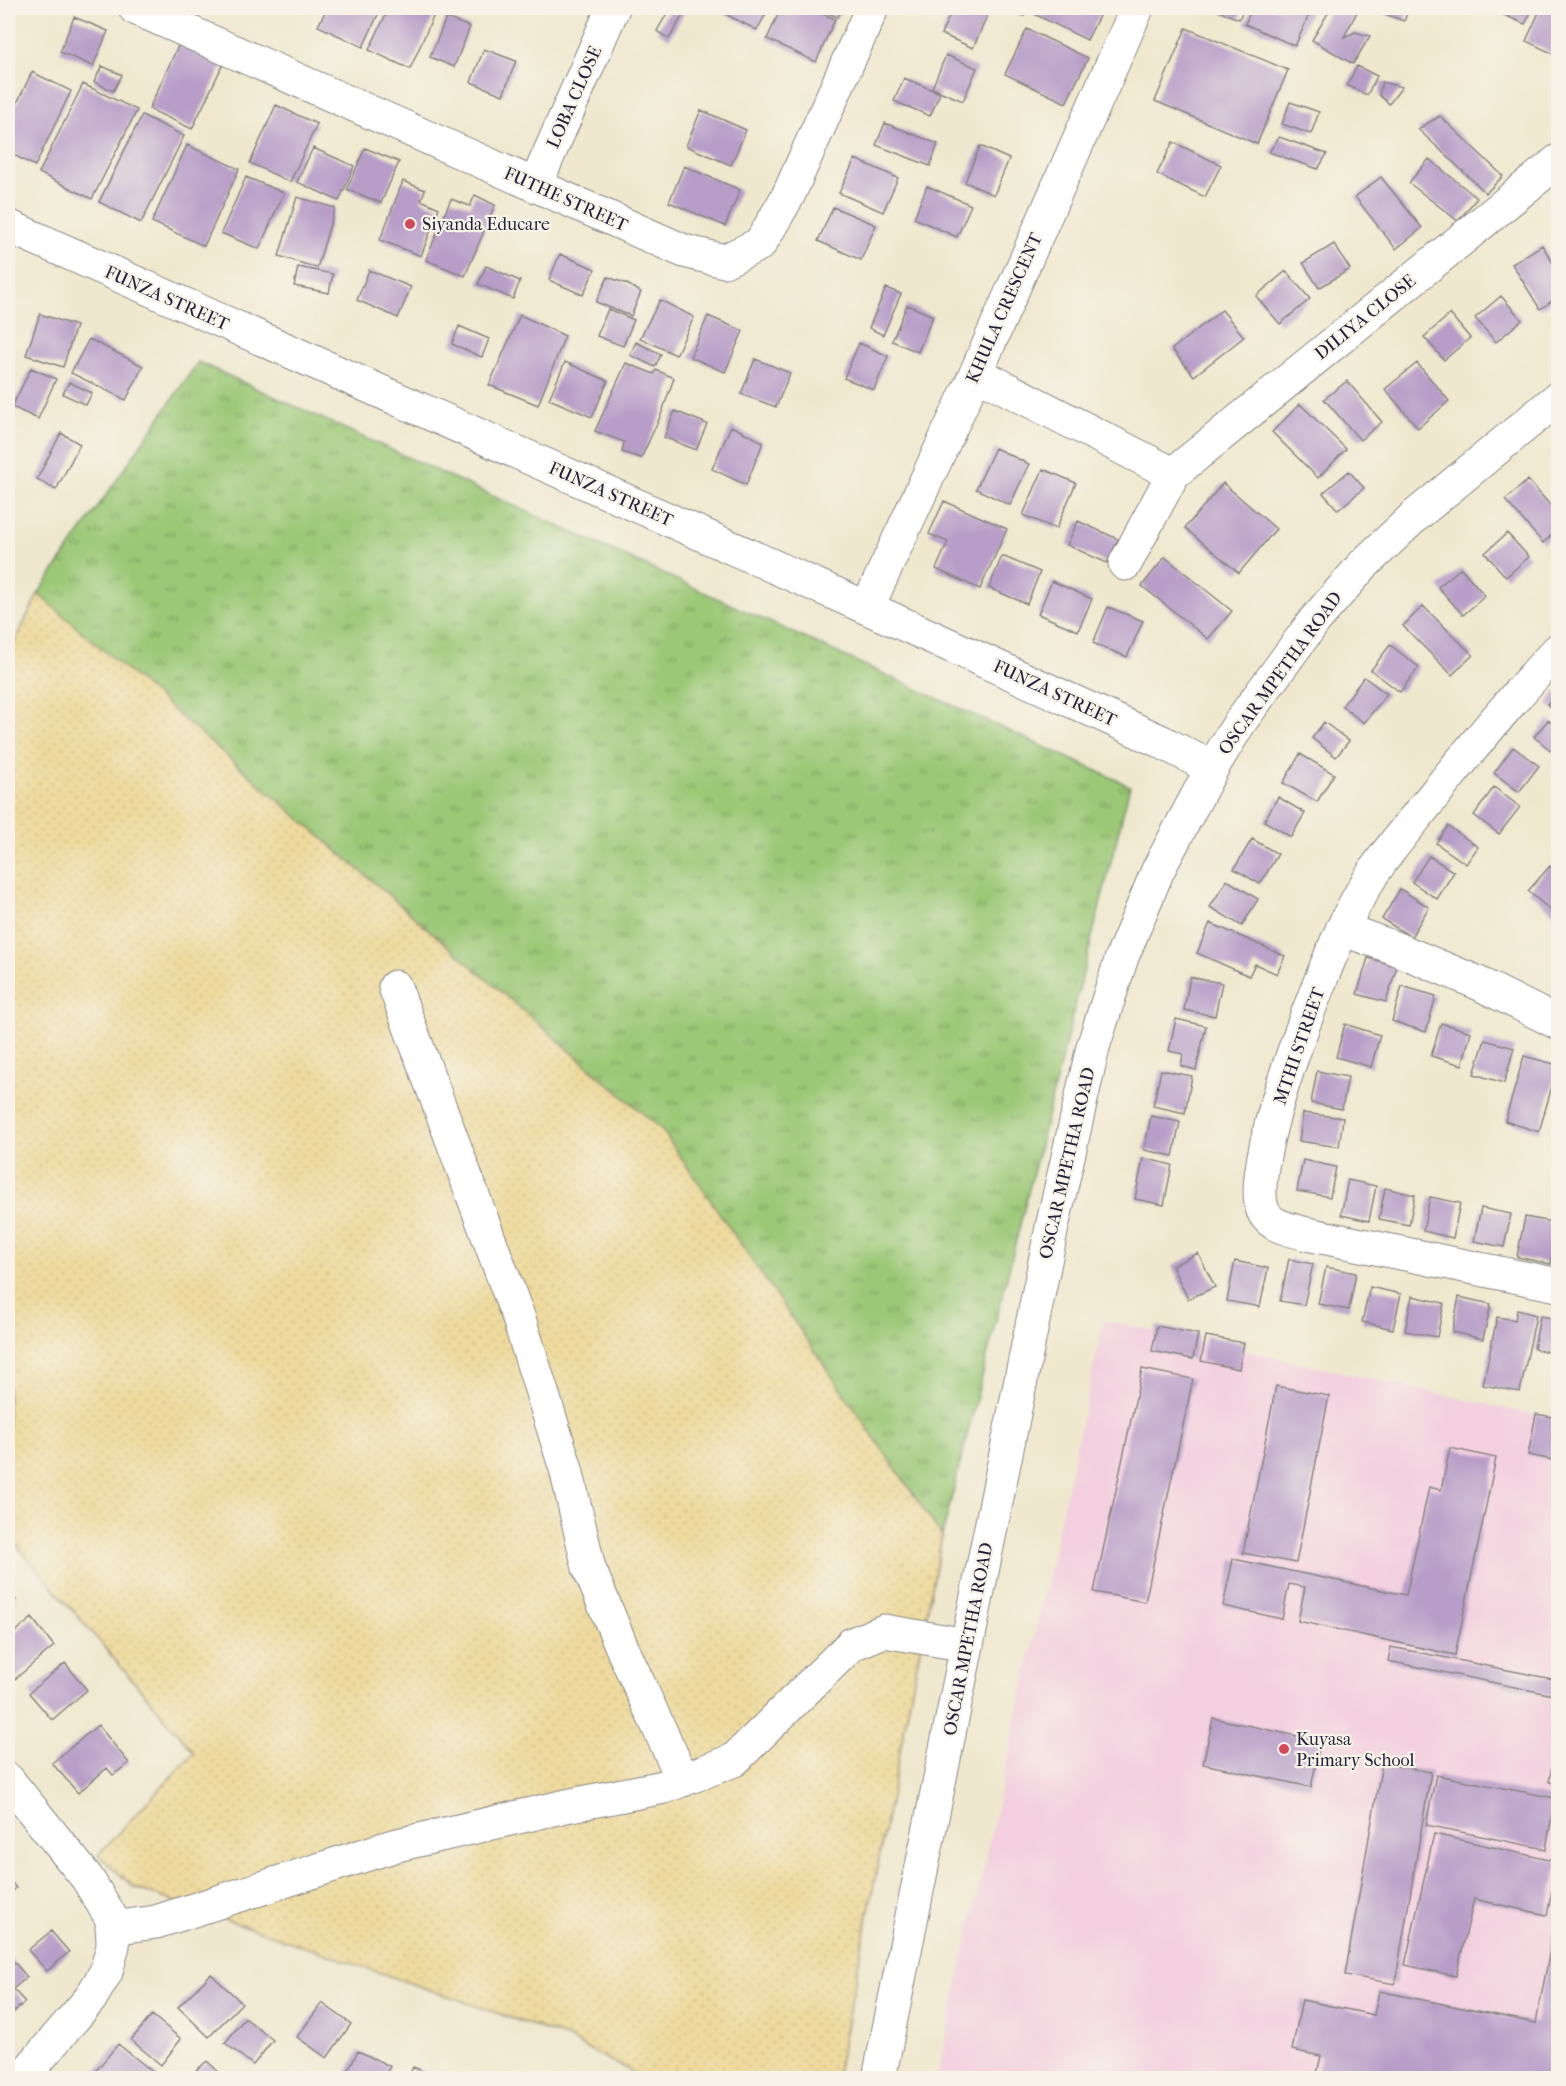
<svg xmlns="http://www.w3.org/2000/svg" width="1566" height="2086" font-family="'IM FELL French Canon',serif">
  <style>
    .built { fill: #f3cfdf }
    .grass { fill: url(#grass-tufts); stroke: #5e7558; stroke-width: 1.5 }
    .sand { fill: url(#sand-dots); stroke: #887e6c; stroke-width: 1.5 }
    .building { fill: #b79dc8 }
    .lines { fill: none; stroke-linecap: round; stroke-linejoin: round }
    .minor-casing { stroke: #888584; stroke-width: 35 }
    .minor { stroke: #fff; stroke-width: 33 }
    .poi-dot { fill: #d1495b; stroke: #f7f3e8; stroke-width: 2 }
    .labels { text-anchor: middle; stroke-width: 4.5; stroke-linejoin: round; paint-order: stroke }
    .street-label { font-size: 18px; fill: #22223b; stroke: #f7f3e8 }
    .poi-label { font-size: 18px; fill: #22223b; stroke: #f7f3e8; text-anchor: start }
  </style>
  <defs>
    <pattern id="grass-tufts" width="24" height="20" patternUnits="userSpaceOnUse" patternTransform="scale(1.5)"><rect width="24" height="20" fill="#9bc876"/><path d="M3 7l-1-3M5 7V3M7 7l1-3M15 17l-1-3M17 17v-4M19 17l1-3" fill="none" stroke="#7ea262"/></pattern>
    <pattern id="sand-dots" width="8" height="8" patternUnits="userSpaceOnUse" patternTransform="scale(1.5)"><rect width="8" height="8" fill="#eeda9e"/><path d="M2 2h.1M6 6h.1" fill="none" stroke="#ccbb89" stroke-width="1.8" stroke-linecap="round"/></pattern>
  </defs>
  <rect width="100%" height="100%" fill="#f7f3e8"/>
  <filter id="ink" filterUnits="userSpaceOnUse"><feTurbulence type="fractalNoise" baseFrequency=".0167" numOctaves="2"/><feDisplacementMap in="SourceGraphic" scale="12" xChannelSelector="R" yChannelSelector="G"/><feConvolveMatrix kernelMatrix="1 2 1 2 8 2 1 2 1" color-interpolation-filters="sRGB"/></filter>
  <filter id="wash" filterUnits="userSpaceOnUse"><feTurbulence type="fractalNoise" baseFrequency=".008" numOctaves="4" result="noise"/><feDisplacementMap in="SourceGraphic" scale="24" xChannelSelector="R" yChannelSelector="G"/><feGaussianBlur stdDeviation="1.35" result="paint"/><feColorMatrix in="noise" values="0 0 0 0 0 0 0 0 0 0 0 0 0 0 0 0 0 1.4 0 .05"/><feComposite in="paint" operator="in"/></filter>
  <g filter="url(#wash)">
    <rect width="100%" height="100%" fill="#efe8ce"/>
    <path class="built" d="M1104,1320L1558,1420V2078H937Z"/>
    <path class="grass" d="M198,362L1130,786L942,1536L662,1130L38,594Z"/>
    <path class="sand" d="M38,594L662,1130L942,1536L836,2078H644L563,2036L135,1888L98,1855L194,1752L8,1535V656Z"/>
    <g id="blocks">
      <path class="building" d="M327,8H381L363,47L318,26Z
        M389,8H437L410,69L369,50Z
        M670,8H687L669,39L657,31Z
        M713,8H769L757,30Z
        M781,8H809L835,19L816,62L767,39Z
        M814,8H842L838,17Z
        M953,8H974L988,14L973,48L941,34Z
        M1006,8H1028L1024,16Z
        M1037,8H1103L1087,40L1034,14Z
        M1211,8H1244L1239,19Z
        M1252,8H1312L1295,46L1245,24Z
        M1331,8H1347L1357,12L1344,37L1355,32L1370,36L1353,64L1312,40Z
        M1368,8H1409L1404,21Z
        M1488,8H1533L1525,24Z
        M1541,8H1557L1558,56L1526,41Z
        M74,17L108,31L93,66L60,52Z
        M446,18L470,27L454,67L430,57Z
        M1186,28L1288,70L1257,144L1155,101Z
        M1027,29L1088,58L1066,103L1005,74Z
        M179,44L223,64L192,129L149,109Z
        M484,49L516,61L503,95L471,82Z
        M946,55L977,68L963,101L932,88Z
        M102,66L122,75L113,91L94,82Z
        M1357,66L1377,76L1367,95L1347,85Z
        M32,72L71,91L35,166L8,152V122Z
        M904,78L940,93L930,116L894,101Z
        M1382,82L1402,87L1389,104L1379,95Z
        M83,84L137,110L92,199L39,173Z
        M1290,102L1319,112L1311,134L1282,124Z
        M276,105L317,124L290,182L250,163Z
        M701,110L746,130L731,165L686,146Z
        M142,115L184,136L141,223L99,202Z
        M1440,116L1503,176L1486,193L1418,129Z
        M885,123L938,144L930,166L876,145Z
        M1279,137L1327,154L1318,169L1269,152Z
        M1173,142L1221,165L1205,197L1157,174Z
        M187,145L239,169L204,246L152,222Z
        M980,146L1009,159L994,195L965,182Z
        M313,148L354,166L339,201L297,182Z
        M365,148L399,162L381,203L347,189Z
        M855,159L898,178L883,212L839,193Z
        M1429,159L1477,198L1458,221L1409,183Z
        M684,166L740,190L725,226L669,202Z
        M246,177L284,193L259,249L221,233Z
        M1381,177L1422,228L1396,249L1355,197Z
        M403,181L425,190L421,200L439,208L421,256L380,240Z
        M927,186L971,205L957,237L914,218Z
        M475,195L495,205L465,276L426,260L451,199L470,206Z
        M297,197L335,208L317,268L279,256Z
        M833,207L876,225L861,260L818,241Z
        M1334,244L1350,269L1319,288L1303,263Z
        M1542,245L1558,271V297L1540,309L1512,264Z
        M560,254L595,269L583,295L549,280Z
        M486,266L520,281L513,299L478,284Z
        M298,267L333,274L329,293L294,286Z
        M369,270L411,287L398,318L357,300Z
        M1286,271L1310,299L1280,324L1256,296Z
        M608,277L627,284L641,292L631,316L596,302Z
        M886,288L901,294L883,335L869,328Z
        M1501,296L1522,320L1496,342L1475,318Z
        M660,300L694,317L676,355L640,338Z
        M907,305L933,316L918,352L892,341Z
        M608,309L634,320L623,346L597,336Z
        M1222,310L1244,337L1194,376L1172,349Z
        M40,314L76,326L63,367L26,355Z
        M1450,314L1470,338L1444,360L1424,337Z
        M520,315L565,336L538,405L489,385Z
        M708,316L743,331L725,372L690,357Z
        M459,326L489,339L482,357L452,344Z
        M89,339L143,366L126,400L71,373Z
        M636,342L661,354L655,367L630,355Z
        M859,343L888,356L874,390L844,378Z
        M755,359L790,373L776,407L741,394Z
        M565,362L608,381L592,417L549,399Z
        M626,363L654,374L656,370L674,378L661,415L641,458L622,452L624,442L595,431Z
        M1417,363L1449,401L1418,428L1385,389Z
        M31,368L56,379L38,419L12,407Z
        M1347,381L1382,422L1360,440L1324,399Z
        M69,382L92,393L86,405L63,394Z
        M1300,404L1346,449L1318,478L1272,432Z
        M675,411L707,424L696,450L664,437Z
        M731,426L763,442L746,485L712,469Z
        M61,433L80,444L56,490L37,479Z
        M995,448L1029,464L1010,505L976,489Z
        M1043,469L1076,483L1056,529L1023,515Z
        M1349,471L1364,488L1338,510L1323,493Z
        M1528,480L1558,514V529L1543,543L1505,500Z
        M1223,483L1276,529L1239,573L1185,528Z
        M944,501L1007,529L980,589L936,569L948,542L929,534Z
        M1078,521L1118,539L1107,563L1067,545Z
        M1507,533L1529,557L1506,577L1485,553Z
        M1002,556L1040,572L1027,604L989,588Z
        M1165,557L1232,611L1208,639L1142,586Z
        M1461,568L1485,596L1463,615L1438,587Z
        M1052,581L1092,599L1078,631L1038,614Z
        M1423,606L1473,655L1452,675L1403,626Z
        M1108,607L1143,621L1127,657L1093,643Z
        M1390,645L1419,667L1400,692L1371,670Z
        M1364,677L1387,694L1364,723L1342,706Z
        M1558,690V714L1547,704Z
        M1548,720L1558,728V756L1534,737Z
        M1324,722L1349,741L1336,757L1312,738Z
        M1513,747L1539,766L1519,792L1494,773Z
        M1300,754L1334,774L1317,802L1283,783Z
        M1494,787L1520,807L1499,834L1474,815Z
        M1278,797L1305,813L1291,837L1264,821Z
        M1448,826L1478,847L1466,864L1436,843Z
        M1252,839L1278,854L1260,884L1234,869Z
        M1429,856L1454,872L1437,899L1412,882Z
        M1550,866L1558,873V909L1555,914L1528,891Z
        M1227,880L1258,899L1242,926L1210,907Z
        M1400,889L1429,907L1411,937L1382,919Z
        M1210,923L1285,956L1277,974L1255,964L1249,976L1197,953Z
        M1368,958L1397,966L1386,1002L1357,994Z
        M1190,977L1222,983L1215,1016L1184,1010Z
        M1402,986L1436,996L1426,1032L1392,1021Z
        M1176,1019L1206,1026L1196,1070L1181,1066L1183,1054L1169,1051Z
        M1441,1023L1471,1032L1462,1065L1431,1056Z
        M1345,1024L1380,1035L1371,1067L1336,1057Z
        M1485,1040L1514,1048L1504,1083L1474,1074Z
        M1524,1056L1558,1065L1539,1132L1505,1121Z
        M1161,1070L1192,1076L1185,1113L1153,1106Z
        M1317,1071L1348,1077L1342,1109L1311,1103Z
        M1303,1113L1343,1118L1339,1147L1299,1141Z
        M1151,1116L1180,1122L1173,1156L1144,1150Z
        M1143,1158L1172,1165L1164,1205L1135,1199Z
        M1303,1160L1336,1167L1330,1197L1297,1191Z
        M1348,1180L1376,1186L1369,1221L1341,1215Z
        M1385,1188L1415,1195L1409,1225L1379,1219Z
        M1430,1197L1460,1203L1453,1238L1423,1231Z
        M1481,1208L1511,1214L1504,1247L1474,1241Z
        M1525,1217L1558,1223L1551,1264L1517,1257Z
        M1198,1253L1215,1287L1188,1299L1172,1266Z
        M1289,1259L1313,1264L1304,1305L1280,1301Z
        M1235,1261L1268,1268L1260,1307L1227,1301Z
        M1326,1267L1356,1273L1349,1310L1318,1304Z
        M1370,1287L1401,1294L1393,1329L1362,1322Z
        M1412,1296L1444,1303L1437,1337L1405,1331Z
        M1459,1297L1491,1304L1483,1339L1452,1332Z
        M1517,1310L1536,1315L1520,1392L1483,1385L1497,1317L1515,1320Z
        M1540,1316L1558,1319V1354L1534,1349Z
        M1157,1326L1198,1334L1193,1359L1152,1351Z
        M1206,1336L1244,1343L1239,1369L1201,1361Z
        M1142,1369L1193,1379L1145,1602L1094,1592Z
        M1276,1386L1329,1396L1296,1563L1243,1553Z
        M1536,1414L1558,1418V1461L1528,1455Z
        M1450,1448L1496,1458L1455,1655L1298,1621L1305,1587L1289,1584L1282,1619L1223,1606L1233,1559L1406,1595L1429,1487L1441,1490Z
        M8,1591L16,1600L8,1607Z
        M32,1618L54,1646L8,1685V1638Z
        M1391,1647L1558,1680V1696L1388,1661Z
        M65,1663L87,1690L52,1720L29,1693Z
        M1213,1718L1321,1741L1311,1787L1203,1764Z
        M98,1725L129,1763L113,1775L107,1768L78,1793L52,1763Z
        M1557,1739H1558V1784L1549,1782Z
        M1382,1763L1431,1772L1395,1984L1345,1975Z
        M1436,1775L1555,1798L1546,1849L1426,1825Z
        M1434,1834L1558,1862L1547,1915L1474,1899L1456,1976L1405,1965Z
        M8,1878L16,1888L8,1896Z
        M1557,1915L1558,2078H1316L1321,2056L1292,2050L1302,2000L1374,2015L1379,1991L1536,2023Z
        M51,1931L69,1952L47,1971L28,1950Z
        M8,1955L27,1977L13,1989L25,2002L9,2016L8,2014Z
        M211,1974L242,2003L209,2037L178,2007Z
        M322,2003L351,2024L327,2058L297,2037Z
        M152,2015L181,2039L161,2065L131,2040Z
        M245,2018L273,2040L253,2065L225,2043Z
        M118,2044L158,2076L156,2078H90Z
        M358,2051L390,2066L384,2078H344Z
        M207,2061L225,2078H188Z
        M413,2067L438,2078H408Z"/>
    </g>
  </g>
  <g filter="url(#ink)">
    <use href="#blocks" fill-opacity="0" stroke="#888584" stroke-width="1.5"/>
    <g class="lines">
      <defs>
        <path id="minor" d="M135,8L684,251L724,261L760,244L788,196L872,8
          M535,186L613,8
          M8,226L892,619L1162,742L1212,768
          M976,373L1173,474
          M1125,564L1173,474L1558,161
          M867,608L976,373L1137,8
          M1558,650C1514,696 1474,745 1434,795C1414,820 1393,844 1375,870C1363,889 1351,910 1342,930C1319,980 1247,1159 1262,1208C1268,1227 1290,1229 1307,1234L1558,1285
          M1342,929L1392,947L1476,982L1558,1023
          M395,987L519,1319L566,1469L589,1568L623,1650L683,1780
          M8,1780L87,1878L112,1919L113,1946L106,1972L90,1999L22,2078
          M112,1928L156,1922L393,1846L566,1806L664,1787L734,1760L852,1644L884,1631L967,1645
          M879,2078L1052,1227L1093,1047L1122,957L1158,870L1212,768L1240,722L1315,620L1363,565L1415,516L1558,398"/>
      </defs>
      <use href="#minor" class="minor-casing"/>
      <use href="#minor" class="minor"/>
    </g>
  </g>
  <g class="poi-dot">
    <circle cx="410" cy="224" r="6"/>
    <circle cx="1284" cy="1749" r="6"/>
  </g>
  <g class="labels">
    <g class="street-label">
      <text transform="translate(574 97) rotate(-66)" y="6">LOBA CLOSE</text>
      <text transform="translate(566 199) rotate(24)" y="6">FUTHE STREET</text>
      <text transform="translate(167 298) rotate(24)" y="6">FUNZA STREET</text>
      <text transform="translate(1004 308) rotate(-66)" y="6">KHULA CRESCENT</text>
      <text transform="translate(1365 317) rotate(-39)" y="6">DILIYA CLOSE</text>
      <text transform="translate(611 494) rotate(24)" y="6">FUNZA STREET</text>
      <text transform="translate(1280 673) rotate(-54)" y="6">OSCAR MPETHA ROAD</text>
      <text transform="translate(1055 693) rotate(25)" y="6">FUNZA STREET</text>
      <text transform="translate(1299 1046) rotate(-71)" y="6">MTHI STREET</text>
      <text transform="translate(1067 1163) rotate(-77)" y="6">OSCAR MPETHA ROAD</text>
      <text transform="translate(968 1639) rotate(-79)" y="6">OSCAR MPETHA ROAD</text>
    </g>
    <g class="poi-label">
      <text x="422" y="230">Siyanda Educare</text>
      <text x="1296" y="1745">Kuyasa<tspan x="1296" dy="21">Primary School</tspan></text>
    </g>
  </g>
  <rect width="1566" height="2086" fill="none" stroke="#f7f3e8" stroke-width="30"/>
</svg>
